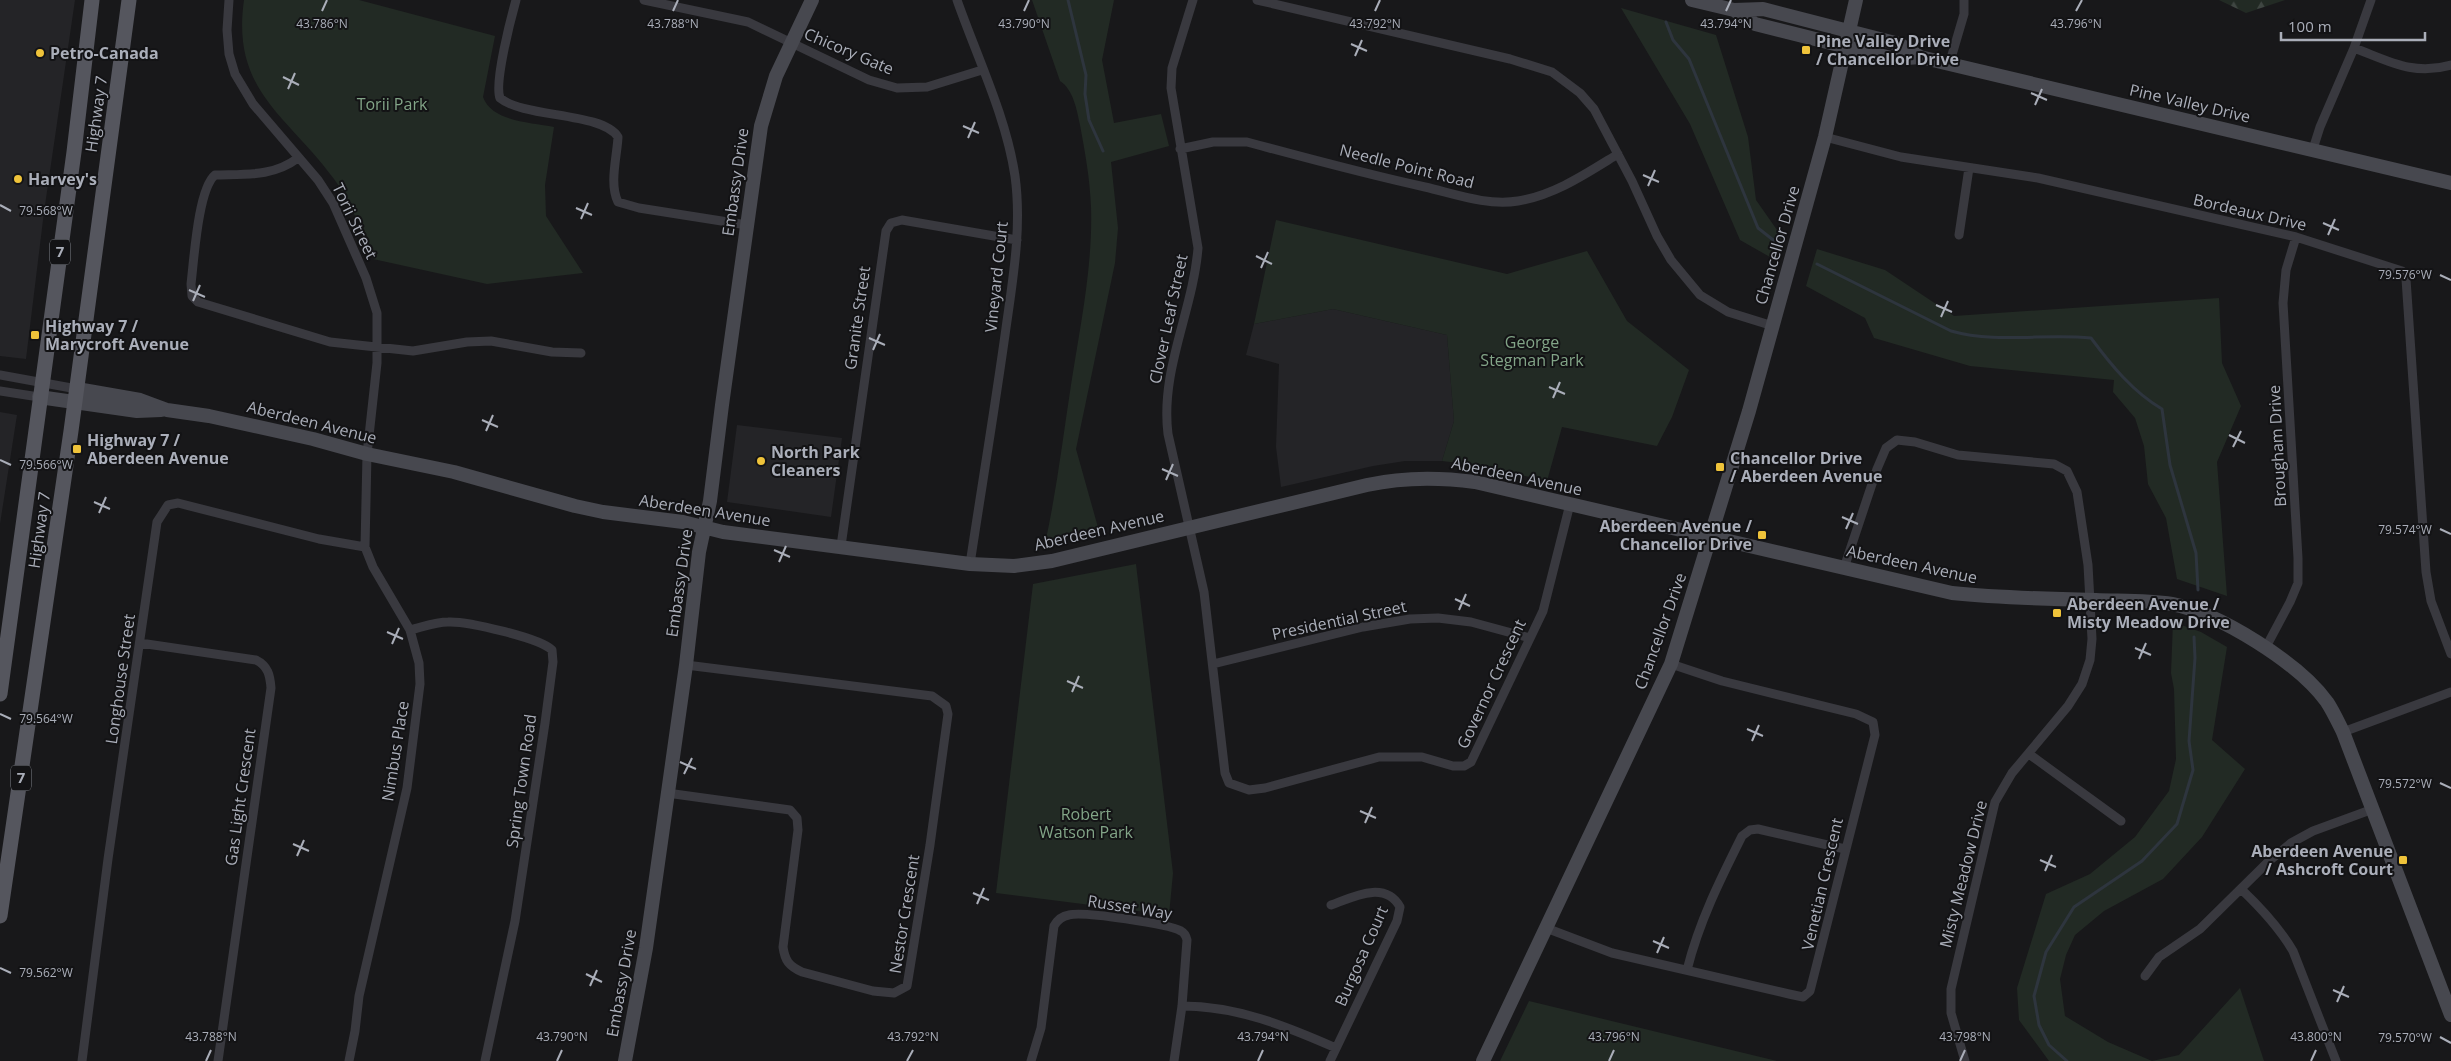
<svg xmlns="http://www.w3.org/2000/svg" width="2451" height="1061" font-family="'Open Sans',sans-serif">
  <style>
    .built { fill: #242427 }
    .green { fill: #222a24 }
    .forest { fill: url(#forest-firs) }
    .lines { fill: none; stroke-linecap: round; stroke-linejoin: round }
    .stream { stroke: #2e353e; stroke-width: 3 }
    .street { stroke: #39393f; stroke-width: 9 }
    .secondary { stroke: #47484f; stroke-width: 14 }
    .primary { stroke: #55565e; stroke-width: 15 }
    .ticks { fill: none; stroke: #aaaeb9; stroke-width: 2 }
    .poi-dot { fill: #efc33a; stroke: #131315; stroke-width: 2 }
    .labels { text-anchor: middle; stroke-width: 4; stroke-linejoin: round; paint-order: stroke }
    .shield { fill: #131315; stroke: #7d8088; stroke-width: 1 }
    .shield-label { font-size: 15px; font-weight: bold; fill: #aaaeb9 }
    .poi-label { font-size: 16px; font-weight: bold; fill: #aaaeb9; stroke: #131315; text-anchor: start }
    .street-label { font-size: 16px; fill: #aaaeb9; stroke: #131315 }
    .park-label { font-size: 16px; fill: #82a487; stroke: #131315 }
    .ticks-label { font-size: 12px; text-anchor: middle; fill: #aaaeb9; stroke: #131315; stroke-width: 4; stroke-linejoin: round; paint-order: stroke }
  </style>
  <defs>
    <pattern id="forest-firs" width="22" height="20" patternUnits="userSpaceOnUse" patternTransform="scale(1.25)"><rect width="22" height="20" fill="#222a24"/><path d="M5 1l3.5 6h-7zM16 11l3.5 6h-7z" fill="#3f4642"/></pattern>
  </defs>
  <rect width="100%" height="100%" fill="#18181a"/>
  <path class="built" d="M0,0H75L44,212L26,359L0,356Z
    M1333,309L1447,335L1454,421L1442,461H1405L1373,466L1281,487L1276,447L1279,364L1246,355L1254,324Z
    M0,412L17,415L0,524Z
    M737,425L842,438L831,517L727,502Z"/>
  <path class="green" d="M244,0H359L495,36L483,97C492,122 531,122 554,127L545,185L546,216L583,273L487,284L373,259C361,232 352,203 334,179C287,115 231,91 244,0Z
    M1032,0H1114L1102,60L1114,123L1161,114L1169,146L1111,162L1118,228L1115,263L1076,449L1099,531L1046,539C1057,488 1063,437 1071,385C1080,327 1093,266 1091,207C1090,179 1085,152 1080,125C1077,110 1073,89 1060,81Z
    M1621,8L1716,35L1748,137L1756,200L1782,237L1777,261L1740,240L1690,124Z
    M1276,220L1507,274L1587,251L1627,321L1689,370L1672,417L1657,446L1562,427L1547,481L1476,465L1442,461L1454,421L1447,335L1333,309L1254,324Z
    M1817,249L1885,270L1954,316L2219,298L2222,363L2241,406L2217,462L2227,596L2177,579L2166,518L2148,484L2144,446L2135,418L2113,392L2114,380L1970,366L1874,338L1865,318L1806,286Z
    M1136,564L1173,873L1169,915L996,893L1033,584Z
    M2173,622L2201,632L2227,647L2212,740L2245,769L2202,837L2163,879L2104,911L2075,935L2066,955L2060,979L2065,1016L2108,1042L2152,1061L2179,1055L2240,988L2264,1061H2049L2019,1020L2017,988L2046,894L2090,874L2135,837L2169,791L2176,759L2174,689L2171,673Z
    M1529,1001L1777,1061H1500Z"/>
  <path class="forest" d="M2219,0H2285L2246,13Z"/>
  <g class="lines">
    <path class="stream" d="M1068,0L1086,75L1085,94L1089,120L1103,151
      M1666,22L1673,40L1689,59L1758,228L1777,243
      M1817,264L1951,331C1997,344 2044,333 2091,338C2111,365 2133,392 2162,409L2170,465L2196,553L2198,590
      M2067,1061L2049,1045L2039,1025L2034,996L2046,952L2074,907L2142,861L2177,824L2193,770L2189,741L2195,658L2194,637"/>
    <path class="street" d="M229,0L227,30L229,54L235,74L253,104L318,180L333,203L366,278L377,313V363L367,454L365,547L373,567L410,630L419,663L420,684L407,788L359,996L355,1031L349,1061
      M516,0C511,18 494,83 500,98C524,118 603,112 618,137C617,157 609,184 618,202L639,208L747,225
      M644,0L748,22L869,80L897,88L927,87L982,70
      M957,0C977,57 1006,116 1015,176C1022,227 1013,278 1006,328C995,407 982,485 970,564
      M1193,0L1172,68L1171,88L1198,248C1193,311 1160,370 1168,434L1204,592L1225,773L1229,783L1249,790L1265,788L1379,757H1422L1453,766H1464L1471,762L1543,611L1570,504
      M1257,0L1510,59L1552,72L1580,93L1594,109L1632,181L1657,236L1671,260L1700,295L1728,312L1773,326
      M2354,48C2389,61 2413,76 2451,65
      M1949,65L1964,14V0
      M1825,137L1901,157L2038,178L2296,237L2402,271L2406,279L2426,572L2431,601L2451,654
      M1180,149L1213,142H1247C1306,158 1365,174 1425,187C1455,194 1487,206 1518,201C1555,195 1587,173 1618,154
      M2313,149L2320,127L2354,48L2371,0
      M298,158C273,177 245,174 215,175C198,189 194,260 191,284L192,296L198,302L330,342L413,351L467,342L491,341L552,352L581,353
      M1959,235L1969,168
      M0,375L77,389
      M0,391L39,397
      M841,546L886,231L891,223L902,220L1017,240
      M1844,568L1877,469L1886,448L1897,440L1915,442L1958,455L2054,464L2067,471L2077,492L2088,565L2092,639L2090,660L2082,684L2068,706L2012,773L1995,802L1951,989V1013L1965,1061
      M410,630C423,627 435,622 448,622C467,621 540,638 552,650L553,662L545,723L515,921L485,1061
      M140,643L256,660C268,666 270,675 271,688L218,1061
      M2266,647L2290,602L2298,583V558L2283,303L2286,270L2296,237
      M1213,664L1363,627L1410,619L1438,618L1471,622L1530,638
      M2343,732L2451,692
      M2029,754L2121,821
      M667,793L790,810L797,818L798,830L783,947C785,961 789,966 802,972L873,991L894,993L907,986L930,845L948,714L946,706L932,696L686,665
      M2241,889C2261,908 2279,927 2293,951L2336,1061
      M1546,928L1612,953L1789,994L1803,997L1810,991L1875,735L1873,722L1856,714L1722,681L1671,664
      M1687,970C1699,922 1720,880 1742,836L1750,830L1758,829L1845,849
      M2145,976L2159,957L2200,929L2269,861L2291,843L2313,831L2373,809
      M1182,1006C1237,1006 1286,1026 1336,1048
      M82,1061L108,859L157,522L168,505L178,503L319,539L365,547
      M1031,1061L1041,1028L1054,926C1058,919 1062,916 1069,915C1083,911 1169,924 1181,931C1185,933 1186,936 1187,940L1182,1006L1174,1061
      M1330,1061L1397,921L1400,907C1385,880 1353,897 1331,905"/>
    <path class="secondary" d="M1692,0L1734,10L1763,9L1899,44L1920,57
      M1734,10L1755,24L1895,59L1920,57L2451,183
      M77,389L140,400L167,410L209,416L313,439L367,454L454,472L575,506L603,512L683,522L723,532L970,564L1014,566L1052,561L1367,485C1403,477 1438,477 1475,482L1952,593C2000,598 2048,599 2096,600C2121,601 2147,600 2172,604C2219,613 2299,663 2327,702C2333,711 2338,722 2343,732L2451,1015
      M39,397L137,411L161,410
      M625,1061L646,948L686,665L699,552L710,501L722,405L761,126L776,76L812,0
      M1483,1061L1671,664L1749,411L1825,137L1856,0"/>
    <path class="primary" d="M0,694L74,152L92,0
      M0,916L71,431L129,0"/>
  </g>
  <path class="ticks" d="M322,11L327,0M673,11L678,0M1024,11L1029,0M1375,11L1380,0M1726,11L1731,0M2076,11L2082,0M1351,44L1367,51M1355,56L1362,40M283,77L299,85M288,89L295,73M2031,93L2047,100M2035,105L2042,89M963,126L979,133M968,138L975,122M1643,175L1659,182M1648,186L1655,170M0,205L11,211M576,208L592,215M581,219L588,203M2323,223L2339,230M2328,235L2335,219M1256,256L1272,264M1261,268L1268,252M2440,275L2451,280M189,290L205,297M193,301L200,285M1936,305L1952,312M1941,317L1948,301M869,338L885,345M873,350L880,334M1549,387L1565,394M1553,398L1560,382M482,420L498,427M486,431L493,415M2229,435L2245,443M2233,447L2241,431M0,460L11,465M1162,469L1178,476M1166,480L1173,464M94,502L110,509M99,513L106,497M1842,517L1858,524M1846,529L1853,513M2440,529L2451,534M774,550L790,557M779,562L786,546M1455,599L1470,606M1459,610L1466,594M387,632L403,639M392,644L399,628M2135,648L2151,655M2139,659L2146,643M1067,681L1083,688M1072,692L1079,676M0,714L11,719M1747,729L1763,736M1752,741L1759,725M680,762L696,769M684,774L692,758M2440,783L2451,788M1360,811L1376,818M1365,823L1372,807M293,844L309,851M297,856L304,840M2040,860L2056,867M2045,871L2052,855M973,893L989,900M977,904L984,888M1653,941L1669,948M1657,953L1664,937M0,968L11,973M586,974L602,982M590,986L597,970M2333,990L2349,997M2337,1002L2344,986M2440,1037L2451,1043M206,1061L211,1050M557,1061L562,1050M907,1061L913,1050M1258,1061L1263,1050M1609,1061L1614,1050M1960,1061L1965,1050M2311,1061L2316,1050"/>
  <g class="poi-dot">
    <rect x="1801" y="45" width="10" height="10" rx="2.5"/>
    <circle cx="40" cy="53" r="5"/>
    <circle cx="18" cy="179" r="5"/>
    <rect x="30" y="330" width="10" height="10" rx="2.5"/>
    <rect x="72" y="444" width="10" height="10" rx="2.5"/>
    <circle cx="761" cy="461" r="5"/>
    <rect x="1715" y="462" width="10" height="10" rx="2.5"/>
    <rect x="1757" y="530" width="10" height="10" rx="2.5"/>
    <rect x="2052" y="608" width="10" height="10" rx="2.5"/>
    <rect x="2398" y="855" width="10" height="10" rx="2.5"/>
  </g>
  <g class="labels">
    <g class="shield">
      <rect x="50" y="239.5" width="20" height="25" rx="4"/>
      <rect x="11" y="765.5" width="20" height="25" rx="4"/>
    </g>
    <g class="shield-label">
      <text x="60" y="257">7</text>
      <text x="21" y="783">7</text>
    </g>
    <g class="poi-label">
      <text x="1816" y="47">Pine Valley Drive<tspan x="1816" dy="18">/ Chancellor Drive</tspan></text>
      <text x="50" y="59">Petro-Canada</text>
      <text x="28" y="185">Harvey's</text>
      <text x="45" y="332">Highway 7 /<tspan x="45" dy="18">Marycroft Avenue</tspan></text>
      <text x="87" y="446">Highway 7 /<tspan x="87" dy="18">Aberdeen Avenue</tspan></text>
      <text x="771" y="458">North Park<tspan x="771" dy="18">Cleaners</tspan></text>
      <text x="1730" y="464">Chancellor Drive<tspan x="1730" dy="18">/ Aberdeen Avenue</tspan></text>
      <text x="1752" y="532" text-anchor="end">Aberdeen Avenue /<tspan x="1752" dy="18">Chancellor Drive</tspan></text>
      <text x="2067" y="610">Aberdeen Avenue /<tspan x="2067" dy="18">Misty Meadow Drive</tspan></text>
      <text x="2393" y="857" text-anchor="end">Aberdeen Avenue<tspan x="2393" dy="18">/ Ashcroft Court</tspan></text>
    </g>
    <g class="street-label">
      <text transform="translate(849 51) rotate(23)" y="6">Chicory Gate</text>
      <text transform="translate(2190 103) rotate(13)" y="6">Pine Valley Drive</text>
      <text transform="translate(96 114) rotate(-82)" y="6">Highway 7</text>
      <text transform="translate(1407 166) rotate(14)" y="6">Needle Point Road</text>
      <text transform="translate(735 182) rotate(-82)" y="6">Embassy Drive</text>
      <text transform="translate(2250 212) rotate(13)" y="6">Bordeaux Drive</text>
      <text transform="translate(355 221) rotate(64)" y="6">Torii Street</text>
      <text transform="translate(1777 245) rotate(-74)" y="6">Chancellor Drive</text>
      <text transform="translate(996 277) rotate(-84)" y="6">Vineyard Court</text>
      <text transform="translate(857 318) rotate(-82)" y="6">Granite Street</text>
      <text transform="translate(1168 319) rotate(-78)" y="6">Clover Leaf Street</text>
      <text transform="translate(312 422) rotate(14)" y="6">Aberdeen Avenue</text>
      <text transform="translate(2277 446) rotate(-93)" y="6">Brougham Drive</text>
      <text transform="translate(1517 476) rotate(12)" y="6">Aberdeen Avenue</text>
      <text transform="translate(705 510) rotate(9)" y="6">Aberdeen Avenue</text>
      <text transform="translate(39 530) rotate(-82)" y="6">Highway 7</text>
      <text transform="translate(1099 530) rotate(-13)" y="6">Aberdeen Avenue</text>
      <text transform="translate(1912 564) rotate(12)" y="6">Aberdeen Avenue</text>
      <text transform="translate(679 583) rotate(-82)" y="6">Embassy Drive</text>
      <text transform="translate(1339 620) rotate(-12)" y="6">Presidential Street</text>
      <text transform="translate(1660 631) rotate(-70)" y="6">Chancellor Drive</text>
      <text transform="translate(120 679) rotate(-82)" y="6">Longhouse Street</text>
      <text transform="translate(1491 684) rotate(-65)" y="6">Governor Crescent</text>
      <text transform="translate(395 751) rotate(-81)" y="6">Nimbus Place</text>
      <text transform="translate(521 781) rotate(-82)" y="6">Spring Town Road</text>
      <text transform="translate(240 797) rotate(-82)" y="6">Gas Light Crescent</text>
      <text transform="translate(1963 874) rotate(-76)" y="6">Misty Meadow Drive</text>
      <text transform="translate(1822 884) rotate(-77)" y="6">Venetian Crescent</text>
      <text transform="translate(1130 907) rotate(9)" y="6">Russet Way</text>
      <text transform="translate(904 914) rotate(-81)" y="6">Nestor Crescent</text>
      <text transform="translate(1361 956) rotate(-66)" y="6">Burgosa Court</text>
      <text transform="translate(621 983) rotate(-80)" y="6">Embassy Drive</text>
    </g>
    <g class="park-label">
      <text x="392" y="110">Torii Park</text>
      <text x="1532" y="348">George<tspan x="1532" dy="18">Stegman Park</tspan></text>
      <text x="1086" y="820">Robert<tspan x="1086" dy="18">Watson Park</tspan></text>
    </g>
  </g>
  <g class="ticks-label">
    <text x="322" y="28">43.786°N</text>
    <text x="673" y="28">43.788°N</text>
    <text x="1024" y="28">43.790°N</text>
    <text x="1375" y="28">43.792°N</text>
    <text x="1726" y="28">43.794°N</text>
    <text x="2076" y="28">43.796°N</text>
    <text x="46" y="215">79.568°W</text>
    <text x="2405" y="279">79.576°W</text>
    <text x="46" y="469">79.566°W</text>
    <text x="2405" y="534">79.574°W</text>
    <text x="46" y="723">79.564°W</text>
    <text x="2405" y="788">79.572°W</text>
    <text x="46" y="977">79.562°W</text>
    <text x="211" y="1041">43.788°N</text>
    <text x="562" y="1041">43.790°N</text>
    <text x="913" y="1041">43.792°N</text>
    <text x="1263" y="1041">43.794°N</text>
    <text x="1614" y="1041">43.796°N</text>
    <text x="1965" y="1041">43.798°N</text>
    <text x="2316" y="1041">43.800°N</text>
    <text x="2405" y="1042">79.570°W</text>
  </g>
  <path d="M2281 32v8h144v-8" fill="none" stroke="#aaaeb9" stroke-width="2.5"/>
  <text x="2288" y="32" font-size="15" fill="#aaaeb9" stroke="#131315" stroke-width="4" paint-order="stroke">100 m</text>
</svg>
